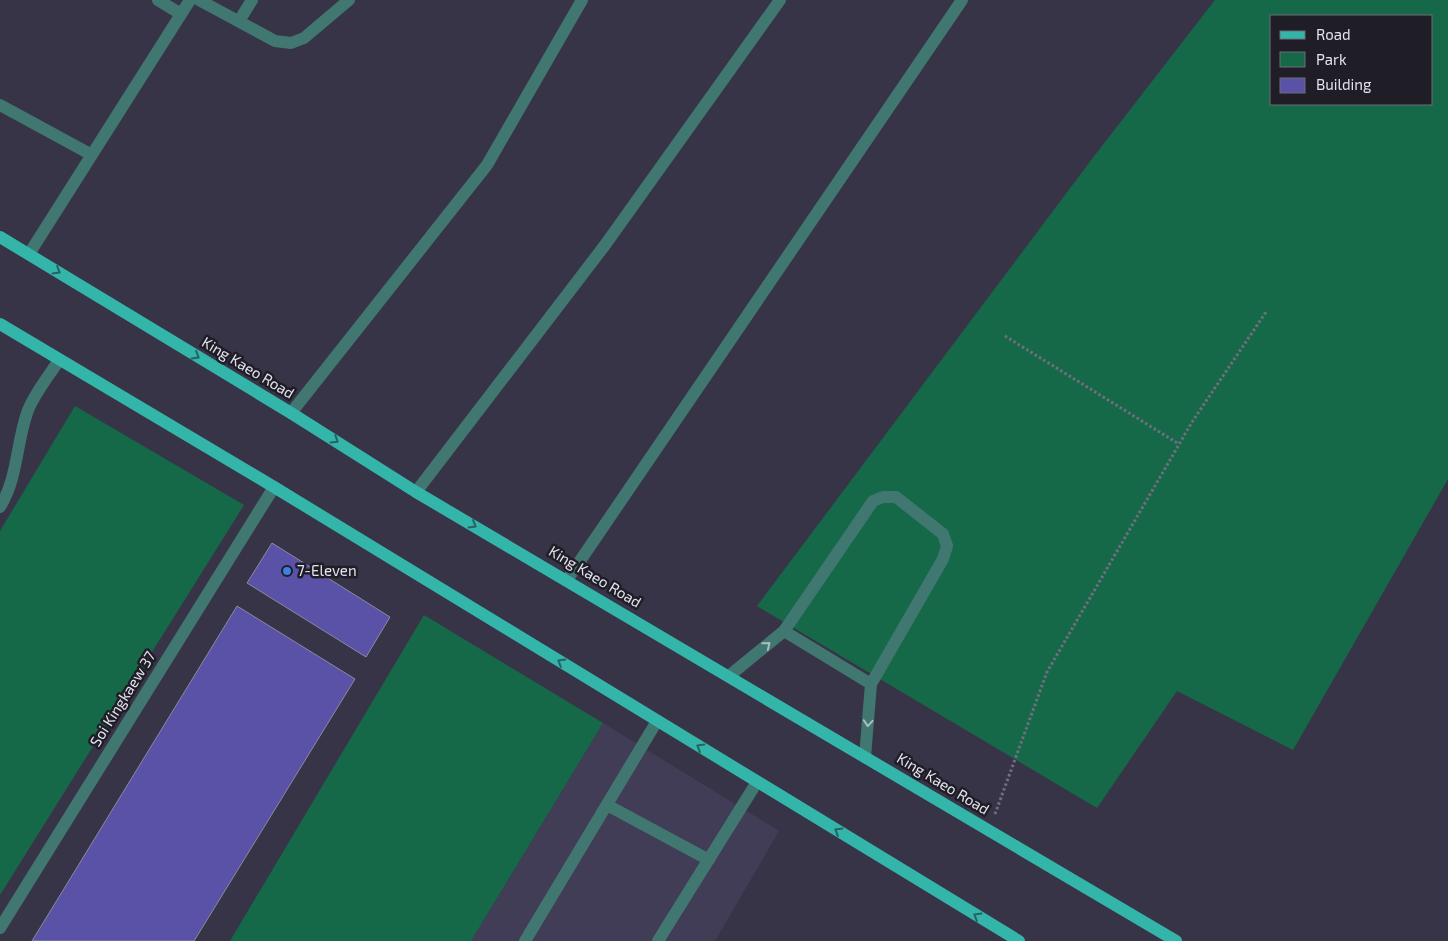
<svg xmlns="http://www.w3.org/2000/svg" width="1448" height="941" font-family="'Exo 2',sans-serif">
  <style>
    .built { fill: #423d57 }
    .green { fill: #166948; fill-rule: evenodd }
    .building { fill: #5952a6; stroke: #8a8aa2 }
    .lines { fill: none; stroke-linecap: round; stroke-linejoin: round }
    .path { stroke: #726e80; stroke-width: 3; stroke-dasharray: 2.5 2.5; stroke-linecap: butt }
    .minor { stroke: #417771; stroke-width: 12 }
    .major { stroke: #34b5aa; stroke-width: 12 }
    .oneway { stroke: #286161 }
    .oneway2 { stroke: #abbdc3 }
    .shop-dot { fill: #3f7fe0; stroke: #1f1d26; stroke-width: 2 }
    .labels { text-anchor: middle; stroke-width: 5; stroke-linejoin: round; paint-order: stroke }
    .street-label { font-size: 15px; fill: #e4e2ef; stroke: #1f1d26 }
    .poi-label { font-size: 15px; fill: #e4e2ef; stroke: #1f1d26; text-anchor: start }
  </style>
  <rect width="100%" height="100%" fill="#383448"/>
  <path class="built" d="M603,723L779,831L715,941H471Z"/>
  <path class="green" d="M1215,0H1448V479L1293,750L1177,691L1097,808L757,606L1095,155ZM1272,16H1432V104H1272Z
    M75,406L244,505L0,895V531Z
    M424,615L603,723L471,941H230Z"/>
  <path class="building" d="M272,543L390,617L366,657L247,583Z
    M237,606L355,679L194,941H32Z"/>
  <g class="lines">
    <path class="path" d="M1005,336L1179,444
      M995,814L1047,672L1192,422L1266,312"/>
    <path class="minor" d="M158,0L181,14
      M199,0L275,41L291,43L304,38L349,0
      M239,21L252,0
      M0,105L92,155
      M29,254L190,0
      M291,413L487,165L582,0
      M416,492L605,245L780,0
      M0,507C18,477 16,445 27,413C33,395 49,376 59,360
      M567,580L962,0
      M784,631L873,501L883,497H896L943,534L947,546L943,559L871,684
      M729,676L784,631L871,684L865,757
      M607,805L709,860
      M0,928L274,487
      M525,941L657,721
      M658,941L757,782"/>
    <path class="major" d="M0,237L291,413L416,492L1176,941
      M0,324L274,487L1019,941"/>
  </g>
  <defs><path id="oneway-chevron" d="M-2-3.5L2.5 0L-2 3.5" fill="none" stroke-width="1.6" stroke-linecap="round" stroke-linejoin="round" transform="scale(1.25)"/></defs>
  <g class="oneway">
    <use href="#oneway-chevron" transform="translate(57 271) rotate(31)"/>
    <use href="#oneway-chevron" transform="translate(196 356) rotate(31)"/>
    <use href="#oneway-chevron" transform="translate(335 440) rotate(32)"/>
    <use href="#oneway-chevron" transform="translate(473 525) rotate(30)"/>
    <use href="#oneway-chevron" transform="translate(561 662) rotate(-149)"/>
    <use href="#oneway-chevron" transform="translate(700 747) rotate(-149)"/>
    <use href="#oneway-chevron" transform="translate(838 831) rotate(-149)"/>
    <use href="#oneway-chevron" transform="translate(977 916) rotate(-149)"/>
  </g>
  <g class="oneway2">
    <use href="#oneway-chevron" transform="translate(767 645) rotate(-39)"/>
    <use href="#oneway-chevron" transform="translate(868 723) rotate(94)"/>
  </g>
  <circle class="shop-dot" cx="287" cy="571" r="5"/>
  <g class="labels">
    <g class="street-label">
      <text transform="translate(248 368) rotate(31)" y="5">King Kaeo Road</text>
      <text transform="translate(595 577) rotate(31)" y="5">King Kaeo Road</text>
      <text transform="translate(123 699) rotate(-58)" y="5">Soi Kingkaew 37</text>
      <text transform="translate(943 784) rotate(31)" y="5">King Kaeo Road</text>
    </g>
    <g class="poi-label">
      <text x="297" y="576">7-Eleven</text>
    </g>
  </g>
  <rect x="1270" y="15" width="162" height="90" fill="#1f1d26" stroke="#6e6c76"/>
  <rect x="1280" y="31" width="25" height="8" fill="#34b5aa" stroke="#6e6c76"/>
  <text x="1316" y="40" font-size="15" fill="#e4e2ef">Road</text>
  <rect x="1280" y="52" width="25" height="15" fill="#166948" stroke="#6e6c76"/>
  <text x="1316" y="65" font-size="15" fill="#e4e2ef">Park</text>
  <rect x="1280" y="78" width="25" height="15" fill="#5952a6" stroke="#6e6c76"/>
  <text x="1316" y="90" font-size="15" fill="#e4e2ef">Building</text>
</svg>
